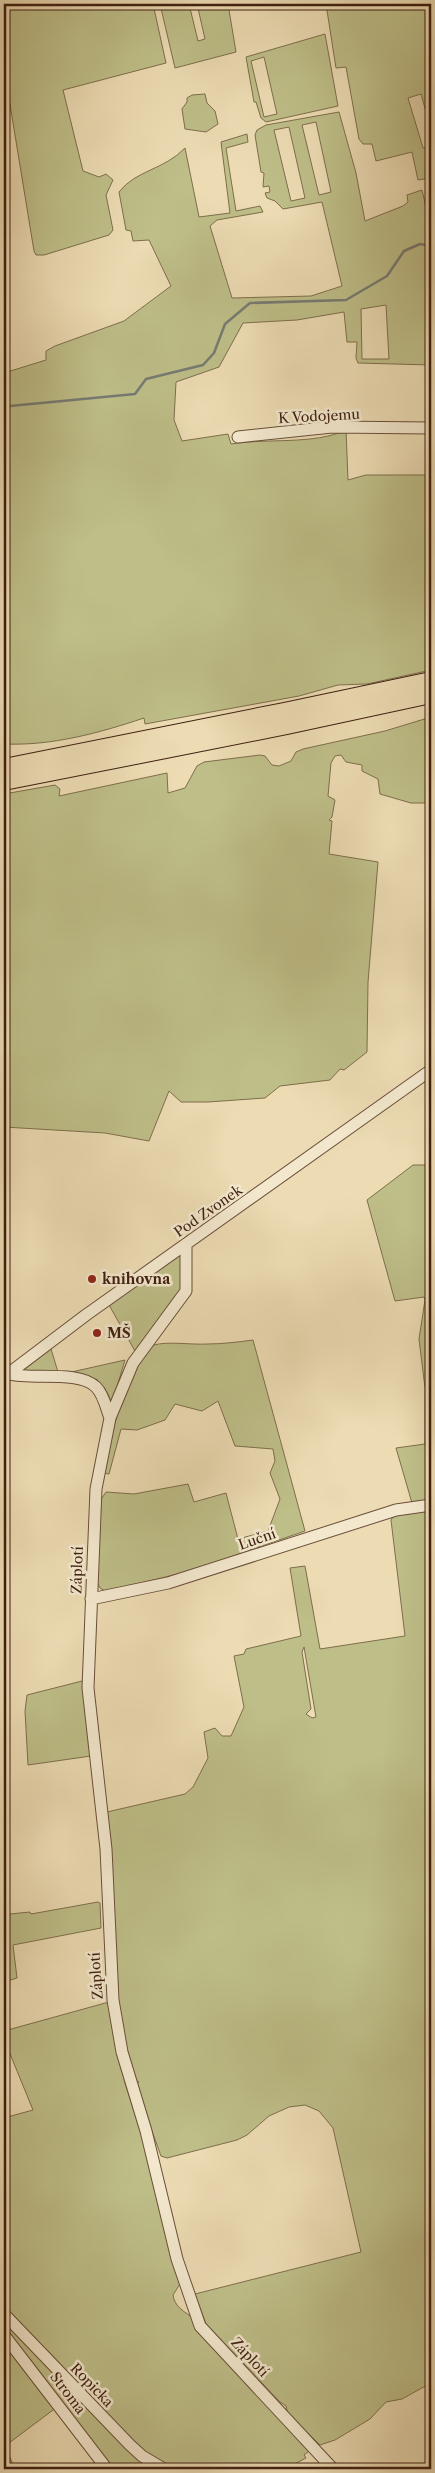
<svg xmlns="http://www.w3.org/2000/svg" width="435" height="2473" font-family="'Libre Caslon Text',serif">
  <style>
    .green { fill: #bebe88; stroke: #7e6e4c; fill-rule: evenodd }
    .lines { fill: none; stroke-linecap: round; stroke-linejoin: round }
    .stream { stroke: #767b73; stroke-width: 2.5 }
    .minor-casing { stroke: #6a4e39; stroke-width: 13 }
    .highway-casing { stroke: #3e1f10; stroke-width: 18 }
    .minor { stroke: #f3e8ce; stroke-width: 11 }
    .highway { stroke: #ecdbb3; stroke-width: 16 }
    .poi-dot { fill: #8f2418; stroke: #f3e8ce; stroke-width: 2 }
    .labels { text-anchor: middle; stroke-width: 5; stroke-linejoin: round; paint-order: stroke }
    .street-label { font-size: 14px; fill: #3e1f10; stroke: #f3e8ce }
    .poi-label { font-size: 14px; font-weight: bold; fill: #3e1f10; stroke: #f3e8ce; text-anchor: start }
  </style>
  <rect width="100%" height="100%" fill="#ecdbb3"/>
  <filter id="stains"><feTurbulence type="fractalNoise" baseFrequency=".004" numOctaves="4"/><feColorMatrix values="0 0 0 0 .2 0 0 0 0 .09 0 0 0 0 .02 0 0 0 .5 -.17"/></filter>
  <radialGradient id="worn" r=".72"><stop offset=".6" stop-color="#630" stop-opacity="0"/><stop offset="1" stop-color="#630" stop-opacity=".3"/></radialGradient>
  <path class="green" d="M4,4H153L166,63L63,90L83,171L99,177L106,174L113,180L106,195L113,230L109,235L44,255H36L34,251L6,80H4Z
    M160,4H189L198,41L205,39L197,4H228L236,52L175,68Z
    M326,4H431V130L421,94L408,98L423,148L431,146V178L418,180L412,152L376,161L372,144H363L359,139L346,67L336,68Z
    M325,34L338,106L266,122L261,118L256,102H254L246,57ZM264,57L277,114L264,117L251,61Z
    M205,94L207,103L215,111L218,124L206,132L185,129L182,109L187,102V98L192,95Z
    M339,112L356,173L365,221L403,206L408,202L407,195L422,190L429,220L431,219V365L358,363L356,358L357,342H347L344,312L297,320L243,323L219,367L176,382L174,420L182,441L228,434L231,444C267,438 314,445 346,430L348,480L366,475H431V670L367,684L338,685L299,696L145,724L144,718C99,733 52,746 4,744V754V373L46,360V351L55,346L124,321L171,286L149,240L133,241L131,231L126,230L119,192C136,170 164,170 185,148L199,217L230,213L221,142L247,134L248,142L226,148L236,211L260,206L263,212L217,220L210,226L232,298L311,296L342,286L322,202L283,209L275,201L267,198L265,193L270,192L269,186L263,187L264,173L261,172L255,135L257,130L266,125ZM316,122L331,192L319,195L302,125ZM289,127L305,198L291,201L274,130ZM386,305L389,359H362L361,309Z
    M431,717V803H411L380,794L378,779L362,771V765L346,762L341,755L335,756L331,763L328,796L335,800L332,817L329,820L332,821L329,854L378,862L368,982L367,1052L344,1070L340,1069L330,1080L280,1086L265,1098L208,1102H181L169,1091L149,1141L105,1133L4,1127V794L55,785L60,789L59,796L167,773L168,793L185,788L197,766L204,762L260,755L265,756L272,765L279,766L291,761L296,752L303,749L385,731Z
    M413,1165H431V1500L412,1503L396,1448L425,1444V1388L419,1339L425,1300L424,1297L395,1301L367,1200Z
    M179,1256L182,1257V1289L135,1351L109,1305Z
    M253,1340L305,1531L187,1572L105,1591L100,1588L96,1580L100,1501L106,1492L134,1494L188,1484L194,1502L226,1493L238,1539L268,1531L280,1499L270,1473L275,1461L273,1449L235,1446L218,1401L202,1411L175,1404L165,1420L137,1430L121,1429L109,1474L103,1473C108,1448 129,1354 154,1345C167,1341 193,1345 207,1344C222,1344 238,1342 253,1340Z
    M51,1349L58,1372H21Z
    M125,1360L112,1403L101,1386L67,1373Z
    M431,1509V2383L402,2399L386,2402L370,2419L335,2440L320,2445L288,2414L286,2406L280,2402L206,2324L195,2294L361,2252L333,2128L319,2111L305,2105L289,2107L269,2116L247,2135L237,2140L167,2158L161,2156L135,2084L139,2082L134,2079L116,2003L107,1812L185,1794L193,1787L208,1758L204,1732L215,1728L222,1736H231L244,1707L234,1656L244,1654L246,1649L301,1636L290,1568L305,1566L320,1649L405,1636L391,1520L394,1515ZM304,1647L316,1717L312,1718L306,1714L311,1709L302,1652Z
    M82,1681L84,1682L91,1756L28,1765L25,1711L27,1695Z
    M4,1882L6,1902L10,1914L30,1912L31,1914L98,1902L100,1903L101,1928L13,1945L17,1978L4,1982Z
    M109,2002L125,2083L150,2160L180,2284L173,2295C174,2304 181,2310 189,2315L309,2451L304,2455L306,2458L285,2469H112L57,2407L5,2446L15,2469H4V2118L33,2110L4,2039V2031Z"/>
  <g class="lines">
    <path class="stream" d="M4,404L10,406L135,394L146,379L203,365L214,353L225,324L250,303L346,300L387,276L404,251L420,244L431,246
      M4,2458L7,2469"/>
    <defs>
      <path id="minor" d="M238,437L332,427L431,428
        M186,1244V1291L133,1363L110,1418L96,1489L88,1688L106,1849L113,2000L122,2052L146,2131L177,2259L200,2326L333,2469
        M9,1374C32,1380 79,1370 96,1387C104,1395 106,1408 110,1418
        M4,1377L86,1315L431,1070
        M91,1599L168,1583L396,1510L431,1505
        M4,2314L130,2445L142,2456L164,2469
        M4,2335L107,2469"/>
      <path id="highway" d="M4,767L284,711L431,680
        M4,782L287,726L431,695"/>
    </defs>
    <use href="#minor" class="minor-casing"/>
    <use href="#highway" class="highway-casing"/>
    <use href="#minor" class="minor"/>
    <use href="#highway" class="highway"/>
  </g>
  <g class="poi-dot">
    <circle cx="92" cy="1279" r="5"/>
    <circle cx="97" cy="1333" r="5"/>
  </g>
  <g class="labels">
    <g class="street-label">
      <text transform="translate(319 416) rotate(-3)" y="5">K Vodojemu</text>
      <text transform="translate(208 1211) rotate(-35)" y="5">Pod Zvonek</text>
      <text transform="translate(257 1539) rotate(-19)" y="5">Luční</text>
      <text transform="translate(77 1570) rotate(-88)" y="5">Záplotí</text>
      <text transform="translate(96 1976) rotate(-94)" y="5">Záplotí</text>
      <text transform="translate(250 2357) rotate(47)" y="5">Záplotí</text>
      <text transform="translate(92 2385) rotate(46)" y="5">Ropicka</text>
      <text transform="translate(68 2393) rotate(53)" y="5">Stroma</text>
    </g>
    <g class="poi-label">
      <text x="102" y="1284">knihovna</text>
      <text x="107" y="1338">MŠ</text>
    </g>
  </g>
  <rect width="435" height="2473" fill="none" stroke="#ecdbb3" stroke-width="20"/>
  <rect x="5" y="5" width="425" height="2463" fill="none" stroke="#3e1f10" stroke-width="2.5"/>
  <rect x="10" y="10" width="415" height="2453" fill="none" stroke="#3e1f10"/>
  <rect width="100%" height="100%" filter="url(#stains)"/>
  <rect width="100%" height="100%" fill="url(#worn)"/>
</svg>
